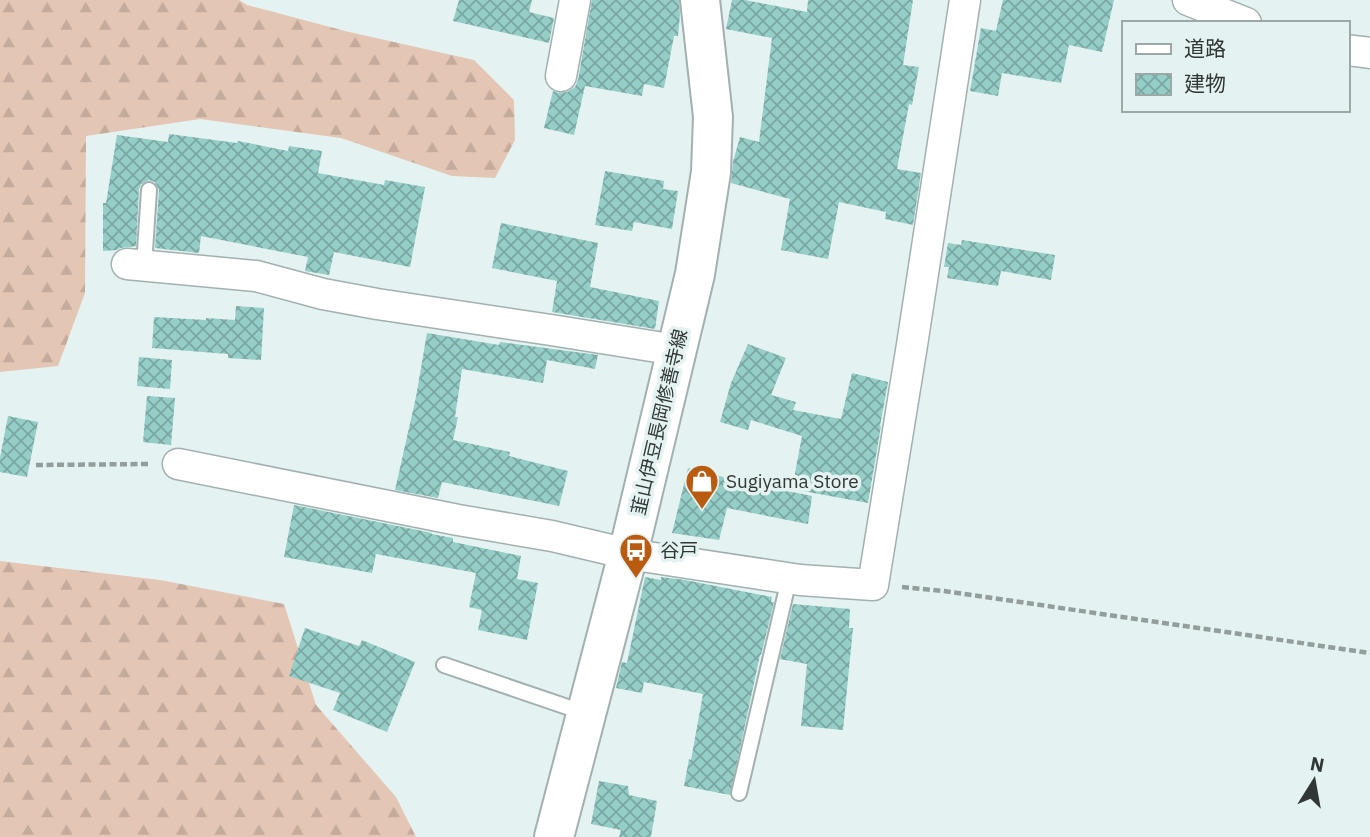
<svg xmlns="http://www.w3.org/2000/svg" width="1370" height="837" font-family="'IBM Plex Sans','Noto Sans JP',sans-serif">
  <style>
    .forest { fill: url(#forest-firs) }
    .building { fill: url(#building-cross-hatch) }
    .lines { fill: none; stroke-linecap: round; stroke-linejoin: round }
    .service-casing { stroke: #a2b1af; stroke-width: 18 }
    .minor-casing { stroke: #a2b1af; stroke-width: 33 }
    .secondary-casing { stroke: #a2b1af; stroke-width: 42 }
    .path { stroke: #929d9c; stroke-width: 4.5; stroke-dasharray: 7 3.5; stroke-linecap: butt }
    .service { stroke: #fff; stroke-width: 14 }
    .minor { stroke: #fff; stroke-width: 30 }
    .secondary { stroke: #fff; stroke-width: 38 }
    .labels { text-anchor: middle; stroke-width: 7; stroke-linejoin: round; paint-order: stroke }
    .street-label { font-size: 19px; fill: #313736; stroke: #e4f3f1 }
    .poi-label { font-size: 19px; fill: #313736; stroke: #e4f3f1; text-anchor: start }
  </style>
  <defs>
    <pattern id="forest-firs" width="22" height="20" patternUnits="userSpaceOnUse" patternTransform="scale(1.75)"><rect width="22" height="20" fill="#e4c6b5"/><path d="M5 1l3.5 6h-7zM16 11l3.5 6h-7z" fill="#c4ab9c"/></pattern>
    <pattern id="building-cross-hatch" width="8" height="8" patternUnits="userSpaceOnUse" patternTransform="scale(1.75)"><rect width="8" height="8" fill="#95cdc7"/><path d="M0 0l8 8M0 8l8-8" fill="none" stroke="#7aa7a2"/></pattern>
  </defs>
  <rect width="100%" height="100%" fill="#e4f3f1"/>
  <path class="forest" d="M0,0H239L247,5L345,31L474,60L514,100L515,140L495,178L452,176L341,138L200,119L86,136L85,293L58,366L0,372Z
    M0,561L160,580L284,604L316,705L396,797L416,837H0Z"/>
  <path class="building" d="M459,0H532L529,12L554,18L549,43L453,21Z
    M592,0H679L680,15L678,36H674L664,88L644,84L642,96L585,86L574,135L544,128L553,91L559,93L567,92L575,87L578,80Z
    M732,0H745L807,12L808,0H913L903,65L919,67L912,105L909,104L897,169L921,173L913,225L885,219L886,212L839,202L828,259L781,250L790,199L731,183L733,162L740,137L759,142L772,38L726,29Z
    M1003,0H1114L1102,52L1069,45L1061,83L1002,73L998,96L970,91L981,28L996,31Z
    M169,134L237,143L238,141L288,151L289,146L322,151L318,173L384,185L385,180L425,187L410,267L334,252L329,275L305,271L308,257L201,236L199,253L155,248L159,190L155,182L149,180L141,184L139,189L136,246L120,248L117,250L103,251V203H106L117,135L168,142Z
    M605,171L664,181L663,189L678,191L672,229L634,222L632,231L595,225Z
    M501,223L598,243L590,287L659,301L655,329L552,312L557,281L492,268Z
    M962,240L1055,255L1051,280L1001,271L998,286L947,278L949,267H944L948,243L961,245Z
    M236,306L264,308L261,360L228,358V354L152,348L154,317L206,320V318L235,320Z
    M427,333L499,345L500,342L598,355L595,369L547,360L543,383L462,369L455,417H458L453,440L510,452L509,456L568,471L559,506L442,482L438,498L395,490L416,397Z
    M748,344L786,358L771,395L796,402L793,410L841,419L852,373L888,382L880,426H881L868,503L792,489L802,436L751,420L748,430L720,422L731,383Z
    M139,357L172,360L170,389L137,386Z
    M147,396L175,398L171,445L143,442Z
    M8,416L38,422L27,477L0,472V458Z
    M688,468L743,482L812,496L808,524L727,508L719,540L672,533Z
    M294,505L432,533L431,534L453,538V542L521,556L517,579L538,583L527,640L478,630L482,610L469,607L476,573L376,554L372,573L284,557Z
    M645,577L661,580V577L685,580L772,597L771,602H774L761,655H760L730,795L684,786L689,759L691,760L703,694L644,682L642,693L616,688L622,662L627,663Z
    M793,604L850,609L849,628H853L843,730L801,726L807,664L780,659Z
    M305,628L359,646L362,640L415,662L387,732L333,710L340,693L289,676Z
    M599,781L628,786L629,795L657,801L651,837H619L621,830L591,824Z"/>
  <g class="lines">
    <defs>
      <path id="service" d="M144,266L149,190
        M444,665L585,713
        M739,793L789,579"/>
      <path id="minor" d="M1188,0L1246,23
        M1347,50L1370,53
        M561,76L575,0
        M127,264L256,276L323,294L377,304L551,330L676,350
        M178,464L458,520L552,536L628,554L800,580L873,585L912,345L965,0"/>
      <path id="secondary" d="M554,837L628,554L695,274L711,172L713,117L700,0"/>
    </defs>
    <use href="#service" class="service-casing"/>
    <use href="#minor" class="minor-casing"/>
    <use href="#secondary" class="secondary-casing"/>
    <path class="path" d="M36,465L149,464
      M902,587L944,591L1370,653"/>
    <use href="#service" class="service"/>
    <use href="#minor" class="minor"/>
    <use href="#secondary" class="secondary"/>
  </g>
  <defs>
    <symbol id="shop-pin" viewBox="-11 -11 22 30"><path d="M0 17L-7.5 6A9.5 9.5 0 1 1 7.5 6Z" fill="#ba5b12" stroke="#e4f3f1"/><path d="M-5-2.5h2.3a2.7 3.5 0 0 1 5.4 0H5L5.5 6h-11ZM-1.5-2.5h3a1.5 2.3 0 0 0-3 0Z" fill="#fff"/></symbol>
    <symbol id="bus-pin" viewBox="-11 -11 22 30"><path d="M0 17L-7.5 6A9.5 9.5 0 1 1 7.5 6Z" fill="#ba5b12" stroke="#e4f3f1"/><path d="M-5-6H5V4H4V6H2V4H-2V6H-4V4H-5ZM-3.5-4V0h7V-4ZM-3.5 1.2v1.5H-2V1.2ZM2 1.2v1.5H3.5V1.2Z" fill="#fff"/></symbol>
  </defs>
  <g fill-rule="evenodd">
    <use href="#shop-pin" x="683" y="462" width="38" height="52"/>
    <use href="#bus-pin" x="617" y="531" width="38" height="52"/>
  </g>
  <g class="labels">
    <g class="street-label">
      <text transform="translate(659 422) rotate(-77)" y="7">韮山伊豆長岡修善寺線</text>
    </g>
    <g class="poi-label">
      <text x="726" y="488">Sugiyama Store</text>
      <text x="660" y="557">谷戸</text>
    </g>
  </g>
  <rect x="1122" y="21" width="228" height="91" fill="#e4f3f1" stroke="#9ca8a6" stroke-width="2"/>
  <rect x="1136" y="44" width="35" height="10" fill="#ffffff" stroke="#9ca8a6" stroke-width="2"/>
  <text x="1184" y="56" font-size="21" fill="#313736">道路</text>
  <rect x="1136" y="74" width="35" height="21" fill="url(#building-cross-hatch)" stroke="#9ca8a6" stroke-width="2"/>
  <text x="1184" y="91" font-size="21" fill="#313736">建物</text>
  <g transform="translate(1314 781) rotate(11)" stroke="#e4f3f1" stroke-width="5" paint-order="stroke">
  <path d="M0-5L12 26L0 18L-12 26Z" fill="#313736"/>
  <text y="-10" font-size="19" font-weight="bold" text-anchor="middle" fill="#313736">N</text>
  </g>
</svg>
